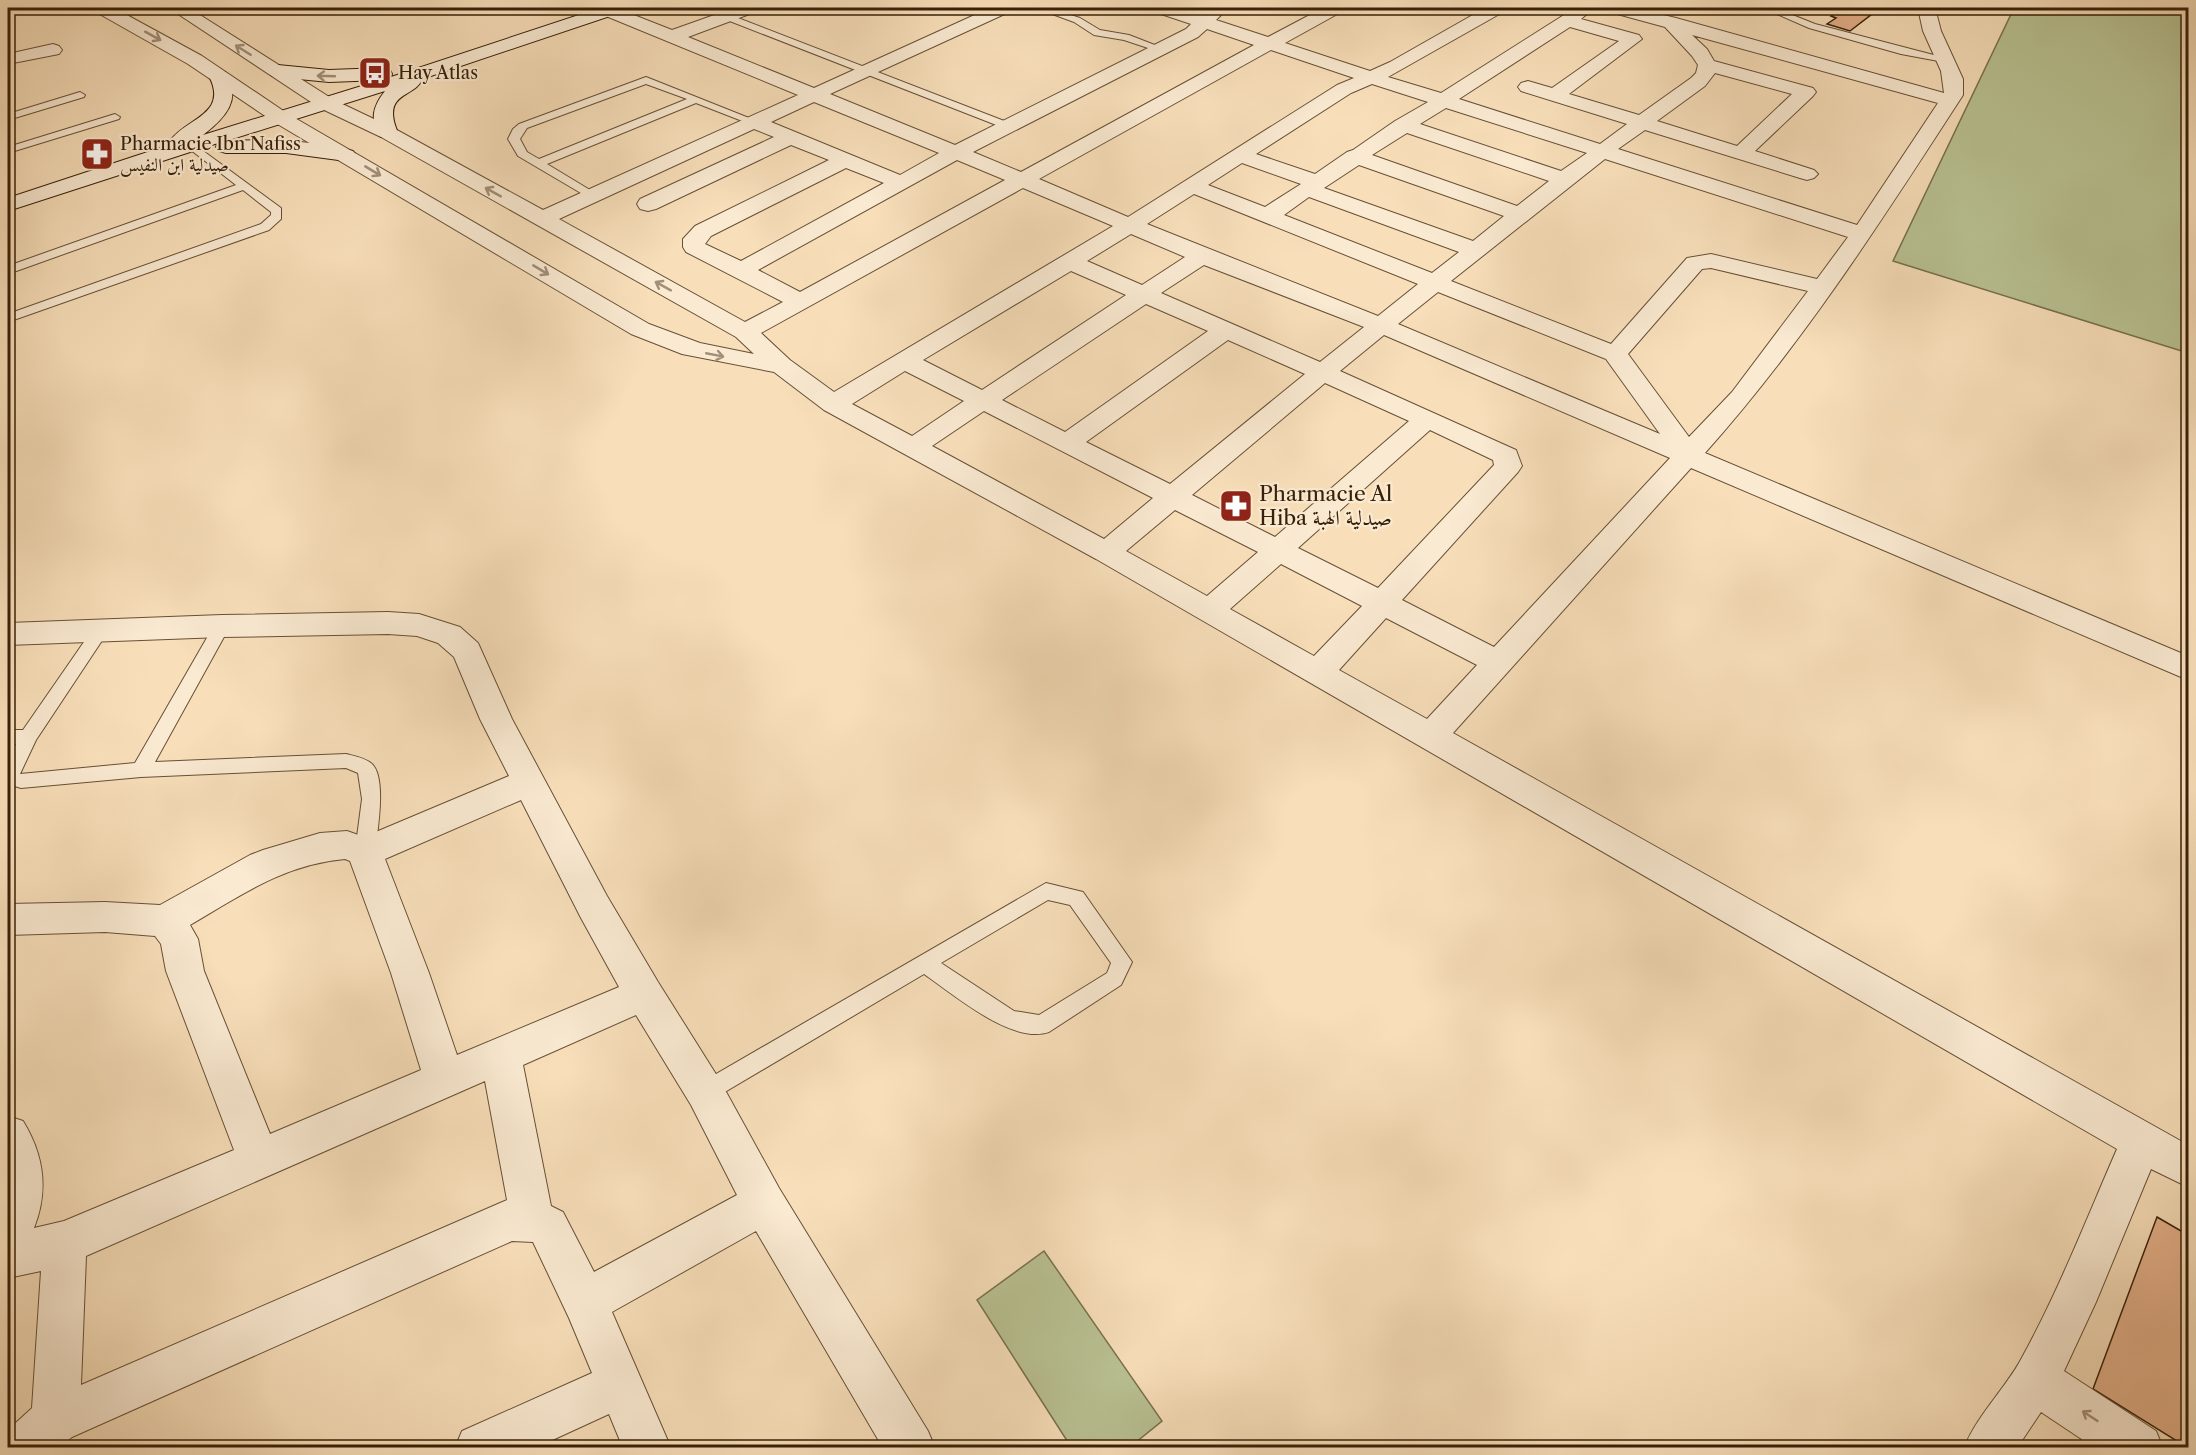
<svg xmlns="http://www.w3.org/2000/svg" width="2196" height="1455" font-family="'Libre Caslon Text',Amiri,serif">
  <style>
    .green { fill: #b9c293; stroke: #78714e; stroke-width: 1.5 }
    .building { fill: #e4b089; stroke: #372009; stroke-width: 1.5 }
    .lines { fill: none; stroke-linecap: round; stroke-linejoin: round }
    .service-casing { stroke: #675035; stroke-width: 2 }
    .minor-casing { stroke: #675035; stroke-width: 2 }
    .secondary-casing { stroke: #372009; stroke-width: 2 }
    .service { fill: #faead2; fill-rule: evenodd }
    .minor { fill: #faead2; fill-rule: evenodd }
    .secondary { fill: #faead2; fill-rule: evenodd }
    .oneway { stroke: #a28f78 }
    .labels { text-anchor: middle; stroke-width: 4.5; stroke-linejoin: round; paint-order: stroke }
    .far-poi-label { font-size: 18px; fill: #372009; stroke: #faead2; text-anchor: start }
    .poi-label { font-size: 21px; fill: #372009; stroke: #faead2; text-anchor: start }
  </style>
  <rect width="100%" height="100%" fill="#f8dfba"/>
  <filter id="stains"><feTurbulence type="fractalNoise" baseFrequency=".00333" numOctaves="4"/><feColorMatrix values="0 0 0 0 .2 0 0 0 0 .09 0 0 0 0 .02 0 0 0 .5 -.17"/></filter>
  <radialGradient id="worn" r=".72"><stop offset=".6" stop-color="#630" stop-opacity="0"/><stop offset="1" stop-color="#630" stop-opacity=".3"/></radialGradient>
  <path class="green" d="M2014,8H2188V353L1893,261Z
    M1044,1251L1162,1421L1130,1447H1071L977,1300Z"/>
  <path class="building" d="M1818,8H1848L1872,14L1850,31L1827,24L1836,18L1831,16L1837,12Z
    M2157,1217L2188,1235V1448L2093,1389Z"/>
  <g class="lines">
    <defs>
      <path id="service" d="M1036,8H1049L1080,18L1100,30L1129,35L1165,49L1160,52L1124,40L1094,35L1074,22Z
        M1638,8H1649L1640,15H1634L1632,13Z
        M1763,8H1775L1815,24L1949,59L1944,62L1901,54L1809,28Z
        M725,13L1012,124L1013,126L1008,129L1004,128L722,18L720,16Z
        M646,77L759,122L754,125L750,124L696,103L547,164L595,193V197L591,199L518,156L508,139L513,129L519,124ZM646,84L687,99L539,159L527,152L520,139L527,128Z
        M80,92L85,95L84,97L8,120V114Z
        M115,114L120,117L119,119L8,153V147Z
        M191,142L281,208V219L269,230L8,322V314L261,224L271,215V212L243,190L8,274V266L236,185L187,147V143Z
        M222,620L228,622L230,626L155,762L346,754C354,756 366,758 372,764C387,778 377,833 375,852L372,858L365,860L358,858L355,852L362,799L358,773L346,768L141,777L21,788L8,784V760L16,744H8V730H23L95,626H107L109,630L36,740L20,774L135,763L216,622Z
        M1046,883L1083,892L1132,962L1121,985L1049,1032C1012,1045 953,994 924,974L713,1099L705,1102L697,1099L694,1092L697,1085ZM1048,900L1070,905L1111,963L1107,973L1039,1015L1014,1011L941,963Z"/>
      <path id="minor" d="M93,8H114L202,56L288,114L649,324L700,343L754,354L736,337L381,137L320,108L169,8H189L334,100L395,129L543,210L798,95L601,14L598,10L600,8H616L672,30L734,8H757L755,12L688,37L814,88L990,8H1011L1009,12L830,94L955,145L1186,29L1191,24L1155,12L1153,8H1177L1201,15L1209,8H1221L1224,12L1216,20L1268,37L1323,8H1343L1341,12L1285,43L1370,71L1390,62L1485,8H1505L1503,12L1388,77L1441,93L1575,8H1594L1581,19L1639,35L1642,39L1569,94L1639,115L1691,78L1696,73L1698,65L1692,56L1665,27L1610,12L1608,8H1634L1676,18L1944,93L1941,71L1923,31L1918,8H1935L1941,31L1963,79V95C1882,220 1804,342 1705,453L2188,656V680L1691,468L1453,733L2188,1145V1187L2151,1169L2096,1302L2064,1371L2156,1431L2163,1448H2095L2041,1412L2017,1448H1964C1977,1416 2002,1392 2019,1363C2057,1295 2086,1220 2117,1149L1096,559L824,410L774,372L682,354L631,334L274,122L188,64L96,12ZM1570,27L1619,41L1552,88L1528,81L1521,83L1518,87L1521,91L1627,124L1600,144L1459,99ZM1207,29L1254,45L1021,172L973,152L1198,37ZM1692,35L1938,103L1857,225L1618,149L1645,130L1800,178L1807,180L1814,178L1818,174L1814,170L1755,151L1813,96L1816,92L1813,88L1714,61L1707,49ZM1271,50L1354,78L1337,85L1128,217L1039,179ZM1715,73L1792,94L1737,146L1657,121L1705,86ZM1372,84L1428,102L1395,121L1353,150L1347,152L1315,174L1256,154L1351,93ZM814,102L939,153L900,175L771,122ZM1446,108L1587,153L1561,171L1420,124ZM754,129L774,137L640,199L637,204L640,209L648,211L656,209L791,145L829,160L695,226L683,239V247L686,252L783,302L745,322L559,219ZM1407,133L1549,181L1517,206L1372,155ZM1605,159L1848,237L1817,279L1711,254L1687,258L1611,344L1451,281ZM957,160L1005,180L800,292L758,270ZM1242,163L1301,184L1265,207L1208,185ZM1359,165L1504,216L1473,241L1324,188ZM846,168L884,183L741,261L705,244L711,236ZM1023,188L1113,226L834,392L790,360L761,333ZM1194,194L1418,284L1378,316L1147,224ZM1309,197L1459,252L1432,273L1284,215ZM1131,234L1185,257L1142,285L1087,261ZM1204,265L1364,327L1320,362L1161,293ZM1711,268L1808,291L1732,392L1689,437L1628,354L1702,269ZM1071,271L1126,295L982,390L923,360ZM1438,292L1606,359L1660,434L1398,324ZM1146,304L1208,331L1065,432L1002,400ZM1384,335L1670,458L1494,647L1402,600L1518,472L1522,466L1516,450L1340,371ZM1228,340L1305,374L1170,484L1086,442ZM905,371L964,401L912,436L852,404ZM1325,383L1409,421L1275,537L1192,495ZM984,411L1153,498L1104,539L932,446ZM1430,430L1493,460L1494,465L1378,588L1298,548ZM1175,510L1258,552L1207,596L1126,551ZM1281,564L1362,606L1314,656L1230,609ZM1386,618L1477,665L1427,719L1339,670Z
        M53,44L59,46L62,50L59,54L8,64V54Z
        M388,612L419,614L460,627L478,643L512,719L607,896L658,982L719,1079L779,1188L928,1431L935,1448H883L756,1231L612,1312L671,1448H623L609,1414L535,1448H455L462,1431L592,1373L569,1318L533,1242L512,1241L72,1437L58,1448H8V1430L32,1408L41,1271L8,1278V1116L23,1121C44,1155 49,1190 34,1228L64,1221L234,1150L166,971L161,944L155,936L105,932L8,935V904L105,902L160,905L250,855L263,850L320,833L347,831L364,837L509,776L480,719L454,657L438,643L417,636L388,634L222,637L8,645V623L222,615ZM521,800L581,918L619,987L457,1055L429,973L385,859ZM345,859L350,861L391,973L421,1070L270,1134L204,971L198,939L190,925C241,895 285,864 345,859ZM636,1015L691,1105L737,1195L594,1272L563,1212L551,1206L523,1065ZM485,1081L507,1200L81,1385L86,1256Z"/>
      <path id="secondary" d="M600,8H625L622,12L422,79C416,98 380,91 398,133L395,137H381C369,120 373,106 385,91L226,141C269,139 312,140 353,151L356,155L353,159L346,161L286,153H226L219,151L216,147L218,143L8,211V198L172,144L170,141C186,118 229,115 209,76L211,72H225C243,99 225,118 203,135L381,80L329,82L278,77L271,75L269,71L271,67L278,65L329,70L383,68L390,70L392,74L391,77Z"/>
    </defs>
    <use href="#service" class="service-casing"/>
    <use href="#minor" class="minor-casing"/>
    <use href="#secondary" class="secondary-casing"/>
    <use href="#service" class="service"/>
    <use href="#minor" class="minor"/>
    <use href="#secondary" class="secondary"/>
  </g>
  <defs><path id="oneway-shaft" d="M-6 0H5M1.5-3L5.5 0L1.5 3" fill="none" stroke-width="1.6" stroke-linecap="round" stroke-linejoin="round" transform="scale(1.5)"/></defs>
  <g class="oneway">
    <use href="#oneway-shaft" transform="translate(153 36) rotate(29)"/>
    <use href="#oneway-shaft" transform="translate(243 50) rotate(-148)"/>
    <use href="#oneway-shaft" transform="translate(326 76) rotate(-178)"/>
    <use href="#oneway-shaft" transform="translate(373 171) rotate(31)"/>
    <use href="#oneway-shaft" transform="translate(493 192) rotate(-151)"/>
    <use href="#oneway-shaft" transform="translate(541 270) rotate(31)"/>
    <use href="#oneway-shaft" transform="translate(663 286) rotate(-151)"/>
    <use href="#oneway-shaft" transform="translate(715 355) rotate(11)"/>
    <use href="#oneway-shaft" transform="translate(2090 1416) rotate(-147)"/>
  </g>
  <defs>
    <symbol id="bus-square" viewBox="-11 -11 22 22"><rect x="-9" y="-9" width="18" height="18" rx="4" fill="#8f2418" stroke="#faead2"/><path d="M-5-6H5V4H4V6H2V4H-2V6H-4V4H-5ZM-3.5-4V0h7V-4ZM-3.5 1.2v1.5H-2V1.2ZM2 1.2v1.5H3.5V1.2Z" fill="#fff"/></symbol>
    <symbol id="pharmacy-square" viewBox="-11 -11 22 22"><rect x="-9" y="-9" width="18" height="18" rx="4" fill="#8f2418" stroke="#faead2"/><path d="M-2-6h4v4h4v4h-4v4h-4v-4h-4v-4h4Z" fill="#fff"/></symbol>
  </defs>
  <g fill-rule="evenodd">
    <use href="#bus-square" x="356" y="54" width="38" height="38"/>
    <use href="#pharmacy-square" x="78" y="135" width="38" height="38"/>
    <use href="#pharmacy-square" x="1217" y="487" width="38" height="38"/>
  </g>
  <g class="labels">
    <g class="far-poi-label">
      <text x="398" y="79">Hay Atlas</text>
      <text x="120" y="150">Pharmacie Ibn Nafiss<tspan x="120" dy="21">صيدلية ابن النفيس</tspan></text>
    </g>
    <g class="poi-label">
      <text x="1259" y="501">Pharmacie Al<tspan x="1259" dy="24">Hiba صيدلية الهبة</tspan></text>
    </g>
  </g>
  <rect width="2196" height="1455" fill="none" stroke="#f8dfba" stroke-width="30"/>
  <rect x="9" y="9" width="2178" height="1437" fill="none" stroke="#372009" stroke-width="3"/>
  <rect x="15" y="15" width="2166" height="1425" fill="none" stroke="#372009" stroke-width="1.5"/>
  <rect width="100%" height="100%" filter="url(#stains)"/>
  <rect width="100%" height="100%" fill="url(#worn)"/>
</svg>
